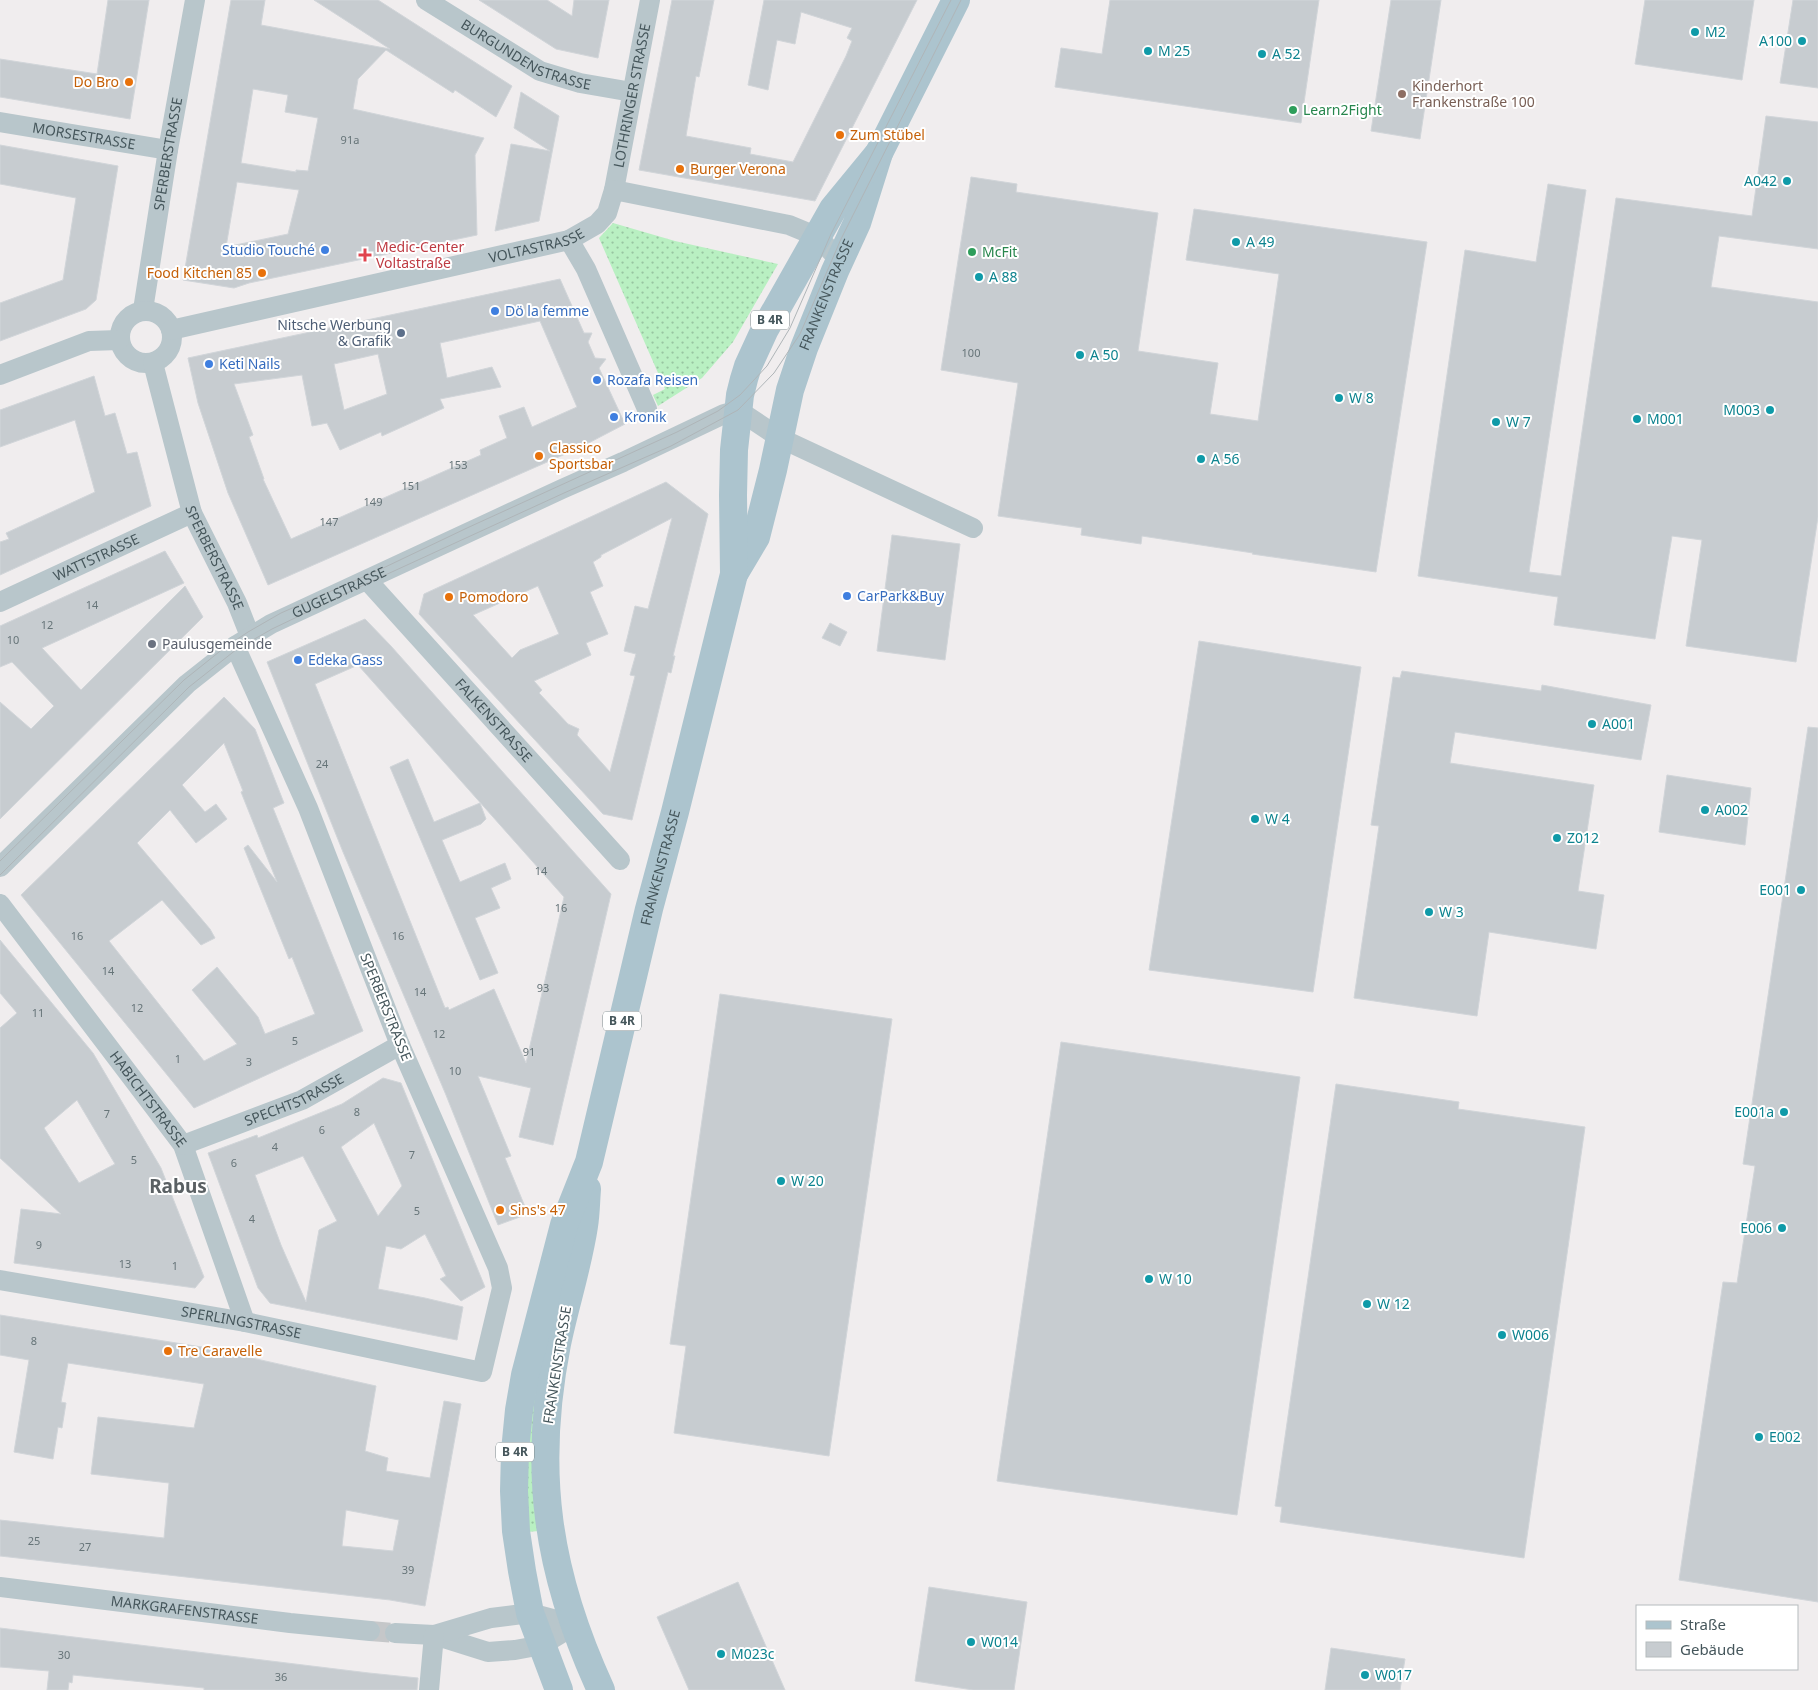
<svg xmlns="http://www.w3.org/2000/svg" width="1818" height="1690" font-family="'Noto Sans',sans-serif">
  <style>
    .grass { fill: url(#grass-dots) }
    .building { fill: #c7ccd0; stroke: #d1d5d9; fill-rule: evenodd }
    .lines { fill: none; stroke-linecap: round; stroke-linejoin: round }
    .street-tunnel { stroke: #c5c7c9; stroke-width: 20; stroke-dasharray: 20 10; stroke-linecap: butt }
    .street { stroke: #b8c6cb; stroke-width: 20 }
    .primary { stroke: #acc4ce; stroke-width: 28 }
    .tram { stroke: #afb5b8; stroke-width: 1 }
    .culture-dot { fill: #0f9aa8; stroke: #fff; stroke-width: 2 }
    .food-dot { fill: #e8710a; stroke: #fff; stroke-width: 2 }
    .education-dot { fill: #8d6e63; stroke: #fff; stroke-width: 2 }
    .leisure-dot { fill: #2e9e5b; stroke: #fff; stroke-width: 2 }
    .shop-dot { fill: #3f7fe0; stroke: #fff; stroke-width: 2 }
    .health-dot { fill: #e0444e; stroke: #fff; stroke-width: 2 }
    .service-dot { fill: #5c6f8a; stroke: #fff; stroke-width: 2 }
    .worship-dot { fill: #6b7280; stroke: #fff; stroke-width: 2 }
    .labels { text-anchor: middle; stroke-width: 4; stroke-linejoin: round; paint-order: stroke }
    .number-label { font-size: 11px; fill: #667478 }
    .shield { fill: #fff; stroke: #7d898c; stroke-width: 1 }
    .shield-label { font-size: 12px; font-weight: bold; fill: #45565b }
    .culture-label { font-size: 14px; fill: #0d838f; stroke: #fff; text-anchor: start }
    .street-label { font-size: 14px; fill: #45565b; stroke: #fff }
    .food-label { font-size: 14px; fill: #c56008; stroke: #fff; text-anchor: start }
    .education-label { font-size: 14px; fill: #785e54; stroke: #fff; text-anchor: start }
    .leisure-label { font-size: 14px; fill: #27864d; stroke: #fff; text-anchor: start }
    .health-label { font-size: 14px; fill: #be3a42; stroke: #fff; text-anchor: start }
    .shop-label { font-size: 14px; fill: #366cbe; stroke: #fff; text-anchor: start }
    .service-label { font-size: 14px; fill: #4e5e75; stroke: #fff; text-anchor: end }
    .worship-label { font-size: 14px; fill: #5b616d; stroke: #fff; text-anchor: start }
    .district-label { font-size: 19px; font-weight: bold; fill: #5a6063; stroke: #fff }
  </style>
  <defs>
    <pattern id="grass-dots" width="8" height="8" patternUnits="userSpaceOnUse" patternTransform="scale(1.25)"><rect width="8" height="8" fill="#b9f0c2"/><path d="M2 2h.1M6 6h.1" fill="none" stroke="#98c5a1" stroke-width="1.8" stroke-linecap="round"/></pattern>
  </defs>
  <rect width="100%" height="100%" fill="#f0edee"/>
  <path class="grass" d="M613,223L675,241L778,264L733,342L702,378L658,406L653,395L665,389L599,238Z
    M533,1395L538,1396L539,1531L527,1532L528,1456Z"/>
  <path class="building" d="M108,0H149L130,119L0,97V59L97,74Z
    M231,0H265L261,25L390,49L314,0H378L512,86L496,117L455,90L453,93L386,50L358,79L353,109L484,138L475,155L477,235L249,283L234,288L183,280ZM253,89L288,95L285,112L318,118L308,171L296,170V172L241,163ZM237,182L299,190L288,234L226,247Z
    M479,0H547L572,16L574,0H609L598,58L556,49Z
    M672,0H714L699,77L696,76L686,136L751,148L750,154L793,162L846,56L852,41L847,38L852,28L801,12L795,44L777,40L768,90L748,85L764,0H917L815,201L639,170Z
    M1110,0H1319L1301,123L1055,87L1061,48L1102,54Z
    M1391,0H1441L1420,139L1371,131Z
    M1645,0H1754L1742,80L1635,64Z
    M1793,0H1818V88L1780,83Z
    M521,92L559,116L539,221L495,231L511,144L550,151L514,128Z
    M1766,116L1818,122V249L1719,236L1711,287L1818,302V517L1796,662L1686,646L1702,540L1672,536L1655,639L1554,625L1558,597L1418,576L1465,250L1536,262L1548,184L1586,190L1529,572L1561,576L1616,198L1752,216Z
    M0,145L118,166L96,300L86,309L0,341V303L63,280L76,198L0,184Z
    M971,177L1017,184L1016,192L1158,213L1138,351L1218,363L1210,414L1258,421L1279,274L1186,260L1194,209L1427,242L1376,572L1252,554L1253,553L1142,536L1141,544L1081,535L1082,528L998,516L1018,383L941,370Z
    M560,279L584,333H592L588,342L595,358L606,359L599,368L625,424L579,448L268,585L228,493L198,403L188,358ZM540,321L577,407L532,427L524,407L499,416L507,438L480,450L481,455L291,539L263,479H264L249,437L253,435L234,384L302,375L312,426L327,423L340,450L381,432L382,436L444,408L440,399L501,387L492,367L447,378L440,343ZM378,354L387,394L344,410L334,364Z
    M94,376L105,416L115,413L127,454L137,452L151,506L0,575V542L9,539L6,533L95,492L75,420L0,447V410Z
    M666,482L708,514L673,656H675L673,664L671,673L668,672L632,820L603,814L419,614L424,594ZM672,518L648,609L635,606L624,651L636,654L630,675L635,676L610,772L577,735L579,729L568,724L539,693L542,690L534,681L591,655L586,643L608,634L590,592L603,586L593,562L601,557V555ZM538,586L559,634L520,650L512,658L473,615Z
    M892,535L960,544L945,660L877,651Z
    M165,551L184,583L42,648L81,690L185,586L203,617L0,819V702L31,729L54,706L12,662L0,667V626Z
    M365,619L391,646L611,894L553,1145L519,1137L531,1088L478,1076L511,1156L505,1158L528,1214L498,1225L446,1095L343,852L267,662ZM358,665L564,897L526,1063L494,989L449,1010L448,1007L445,1008L315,684Z
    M830,623L847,632L840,646L822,638Z
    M1199,641L1361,667L1313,992L1149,970Z
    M1402,671L1541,691L1542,685L1651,705L1641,760L1455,732L1450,763L1594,785L1578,891L1604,895L1596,949L1489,932L1477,1016L1354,998L1379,826L1371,825L1393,677L1400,678Z
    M224,697L255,729L284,803L273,808L363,1031L194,1108L21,895ZM224,743L243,791L241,792L277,882L248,845L244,848L289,959L292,957L315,1014L265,1034L258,1017L217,967L192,990L237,1044L204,1061L109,941L162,900L201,945L215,938L210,929L137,843L170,810L196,843L227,819L216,804L205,812L182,785Z
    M1808,727L1818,728V1602L1679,1580L1723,1282L1737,1283L1755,1166L1743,1164Z
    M408,759L434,822L480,803L486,819L481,824L442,840L460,882L505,863L511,879L491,888L500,908L475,918L498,973L480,980L390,767Z
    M1667,775L1751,788L1745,845L1659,832Z
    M0,940L93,1053L161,1168L204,1277L195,1288L14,1263L21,1209L61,1214L0,1158V1028L17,1013L0,993ZM77,1100L115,1164L79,1183L44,1128Z
    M720,994L892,1019L829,1456L674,1433L686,1346L670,1344Z
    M1061,1042L1300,1077L1237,1515L997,1481Z
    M383,1078L401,1083L485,1287L461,1301L440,1279L446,1276L425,1234L401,1249L386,1246L378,1289L425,1298L463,1307L457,1340L270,1303L258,1288L208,1153L257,1135L258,1138L342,1104ZM374,1123L402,1186L378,1216L341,1147ZM303,1156L337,1221L319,1230L306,1302L281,1245L255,1175Z
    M1336,1084L1459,1102L1458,1109L1585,1127L1524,1558L1280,1522L1282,1507L1275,1506Z
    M0,1315L208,1348L376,1386L365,1451L388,1458L386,1471L430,1478L444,1401L461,1404L425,1606L390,1600L0,1556V1520L164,1538L169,1483L91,1474L98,1417L194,1428L204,1384L68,1363L61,1402L66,1403L62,1428L58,1427L53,1459L14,1452L29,1360L0,1355ZM346,1510L399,1520L393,1551L342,1546Z
    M738,1582L785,1690H689L657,1617Z
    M929,1587L1027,1602L1014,1690H973L915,1681Z
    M0,1628L369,1673L418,1678L417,1690H204V1688L73,1675L72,1683L69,1682L68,1690H47L49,1671L0,1667Z
    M1331,1648L1405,1659L1400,1690H1325Z"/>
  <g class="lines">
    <path class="street-tunnel" d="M370,1631L395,1633"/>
    <g class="street">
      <path id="s1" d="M426,0L540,71L580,83L632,92"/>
      <path id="s2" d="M0,122L168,150"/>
      <path id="s3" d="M614,190L650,0"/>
      <path d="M569,240L586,269L647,409"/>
      <path id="s4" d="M143,310L168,150L195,0"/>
      <circle cx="146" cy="337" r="26"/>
      <path id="s5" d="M171,330L569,240L597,224L607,213L614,190L789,225L818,237L840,261"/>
      <path id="s6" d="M153,363L192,513L237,603L250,636"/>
      <path d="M0,375L89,341L119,340"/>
      <path id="s7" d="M367,580L620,860"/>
      <path id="s8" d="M0,602L192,513"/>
      <path id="s9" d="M0,867L187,684L235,646L271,624L562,489L623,462L724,414L738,410L780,438L973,528"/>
      <path id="s10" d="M0,904L183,1145L245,1322"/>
      <path id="s11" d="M183,1145L302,1100L400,1045"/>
      <path id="s12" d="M0,1280L245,1322L482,1372L502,1288L498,1268L400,1045L308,808L235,646"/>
      <path id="s13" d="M0,1587L290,1623L370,1631"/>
      <path d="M395,1633L434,1635L488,1652L515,1650L542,1645L575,1625"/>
      <path d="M434,1635L491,1618L530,1613L575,1625"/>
      <path d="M429,1690L434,1635"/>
    </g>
    <g class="primary">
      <path id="s14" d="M734,574L756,537L773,470L790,390L804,348L835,271L857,223L879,153L956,0"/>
      <path d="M587,1189C586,1201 586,1214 584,1226C578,1266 565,1305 557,1344C532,1471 547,1573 601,1690"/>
      <path id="s15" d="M559,1690L530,1613L522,1571L516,1531L514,1491L515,1451L519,1410L525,1375L564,1225L589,1162L649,909L675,812L734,574L733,495L734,450L740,395L744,379L748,366L765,329L833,209L879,153"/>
    </g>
    <path class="tram" d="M0,861L184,680L224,648L248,632L281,613L379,570L467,528L677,432L718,411L740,395L767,366L790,328L831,234L951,0
      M0,875L189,687L237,649L272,629L370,582L564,493L671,446L738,410L774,373L800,334L841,239L961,0"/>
  </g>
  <g class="culture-dot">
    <circle cx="1695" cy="32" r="5"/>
    <circle cx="1802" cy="41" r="5"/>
    <circle cx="1148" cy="51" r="5"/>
    <circle cx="1262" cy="54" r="5"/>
    <circle cx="1787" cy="181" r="5"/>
    <circle cx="1236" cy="242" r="5"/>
    <circle cx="979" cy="277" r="5"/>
    <circle cx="1080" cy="355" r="5"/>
    <circle cx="1339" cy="398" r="5"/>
    <circle cx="1770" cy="410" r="5"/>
    <circle cx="1637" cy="419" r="5"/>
    <circle cx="1496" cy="422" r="5"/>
    <circle cx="1201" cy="459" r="5"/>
    <circle cx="1592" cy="724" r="5"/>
    <circle cx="1705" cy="810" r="5"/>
    <circle cx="1255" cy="819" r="5"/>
    <circle cx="1557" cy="838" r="5"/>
    <circle cx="1801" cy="890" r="5"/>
    <circle cx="1429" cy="912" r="5"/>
    <circle cx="1784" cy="1112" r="5"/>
    <circle cx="781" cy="1181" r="5"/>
    <circle cx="1782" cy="1228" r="5"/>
    <circle cx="1149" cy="1279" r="5"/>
    <circle cx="1367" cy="1304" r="5"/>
    <circle cx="1502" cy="1335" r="5"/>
    <circle cx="1759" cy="1437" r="5"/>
    <circle cx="971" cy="1642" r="5"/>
    <circle cx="721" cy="1654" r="5"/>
    <circle cx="1365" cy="1675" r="5"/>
  </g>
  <g class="food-dot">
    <circle cx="129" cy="82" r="5"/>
    <circle cx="840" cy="135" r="5"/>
    <circle cx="680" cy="169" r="5"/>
    <circle cx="262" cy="273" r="5"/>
    <circle cx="539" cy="456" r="5"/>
    <circle cx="449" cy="597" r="5"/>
    <circle cx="500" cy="1210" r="5"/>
    <circle cx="168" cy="1351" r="5"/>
  </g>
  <circle class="education-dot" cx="1402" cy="94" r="5"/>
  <g class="leisure-dot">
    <circle cx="1293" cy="110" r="5"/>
    <circle cx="972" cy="252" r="5"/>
  </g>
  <g class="shop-dot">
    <circle cx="325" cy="250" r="5"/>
    <circle cx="495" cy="311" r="5"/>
    <circle cx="209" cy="364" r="5"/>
    <circle cx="597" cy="380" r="5"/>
    <circle cx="614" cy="417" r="5"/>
    <circle cx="847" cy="596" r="5"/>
    <circle cx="298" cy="660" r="5"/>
  </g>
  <path class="health-dot" d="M362.5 247.5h5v5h5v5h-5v5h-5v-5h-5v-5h5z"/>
  <circle class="service-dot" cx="401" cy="333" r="5"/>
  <circle class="worship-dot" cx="152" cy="644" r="5"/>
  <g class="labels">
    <g class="number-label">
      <text x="350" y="144">91a</text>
      <text x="971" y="357">100</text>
      <text x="458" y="469">153</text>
      <text x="411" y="490">151</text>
      <text x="373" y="506">149</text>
      <text x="329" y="526">147</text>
      <text x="92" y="609">14</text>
      <text x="47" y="629">12</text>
      <text x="13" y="644">10</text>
      <text x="322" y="768">24</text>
      <text x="541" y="875">14</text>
      <text x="561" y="912">16</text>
      <text x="77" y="940">16</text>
      <text x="398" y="940">16</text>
      <text x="108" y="975">14</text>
      <text x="543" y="992">93</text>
      <text x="420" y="996">14</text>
      <text x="137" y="1012">12</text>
      <text x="38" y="1017">11</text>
      <text x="439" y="1038">12</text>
      <text x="295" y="1045">5</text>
      <text x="529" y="1056">91</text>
      <text x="178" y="1063">1</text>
      <text x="249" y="1066">3</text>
      <text x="455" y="1075">10</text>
      <text x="357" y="1116">8</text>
      <text x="107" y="1118">7</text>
      <text x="322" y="1134">6</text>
      <text x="275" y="1151">4</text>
      <text x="412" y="1159">7</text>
      <text x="134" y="1164">5</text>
      <text x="234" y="1167">6</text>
      <text x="417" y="1215">5</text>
      <text x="252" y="1223">4</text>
      <text x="39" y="1249">9</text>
      <text x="125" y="1268">13</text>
      <text x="175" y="1270">1</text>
      <text x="34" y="1345">8</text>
      <text x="34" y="1545">25</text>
      <text x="85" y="1551">27</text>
      <text x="408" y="1574">39</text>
      <text x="64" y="1659">30</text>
      <text x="281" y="1681">36</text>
    </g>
    <g class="shield">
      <rect x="751" y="310.5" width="38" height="19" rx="4"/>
      <rect x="603" y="1011.5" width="38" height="19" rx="4"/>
      <rect x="496" y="1442.5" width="38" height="19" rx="4"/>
    </g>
    <g class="shield-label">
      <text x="770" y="324">B 4R</text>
      <text x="622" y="1025">B 4R</text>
      <text x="515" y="1456">B 4R</text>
    </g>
    <g class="culture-label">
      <text x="1705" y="37">M2</text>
      <text x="1792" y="46" text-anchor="end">A100</text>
      <text x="1158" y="56">M 25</text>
      <text x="1272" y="59">A 52</text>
      <text x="1777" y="186" text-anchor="end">A042</text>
      <text x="1246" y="247">A 49</text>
      <text x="989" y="282">A 88</text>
      <text x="1090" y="360">A 50</text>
      <text x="1349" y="403">W 8</text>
      <text x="1760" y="415" text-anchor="end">M003</text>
      <text x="1647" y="424">M001</text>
      <text x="1506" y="427">W 7</text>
      <text x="1211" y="464">A 56</text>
      <text x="1602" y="729">A001</text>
      <text x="1715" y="815">A002</text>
      <text x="1265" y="824">W 4</text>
      <text x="1567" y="843">Z012</text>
      <text x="1791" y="895" text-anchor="end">E001</text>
      <text x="1439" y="917">W 3</text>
      <text x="1774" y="1117" text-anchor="end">E001a</text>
      <text x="791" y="1186">W 20</text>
      <text x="1772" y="1233" text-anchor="end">E006</text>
      <text x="1159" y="1284">W 10</text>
      <text x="1377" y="1309">W 12</text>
      <text x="1512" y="1340">W006</text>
      <text x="1769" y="1442">E002</text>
      <text x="981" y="1647">W014</text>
      <text x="731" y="1659">M023c</text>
      <text x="1375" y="1680">W017</text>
    </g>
    <g class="street-label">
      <text dy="5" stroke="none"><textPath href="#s1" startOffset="115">BURGUNDENSTRASSE</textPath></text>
      <text dy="5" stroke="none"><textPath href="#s3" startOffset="96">LOTHRINGER STRASSE</textPath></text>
      <text dy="5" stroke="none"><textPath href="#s2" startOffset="85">MORSESTRASSE</textPath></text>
      <text dy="5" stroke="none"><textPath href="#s4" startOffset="158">SPERBERSTRASSE</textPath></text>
      <text dy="5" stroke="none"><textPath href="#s5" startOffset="375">VOLTASTRASSE</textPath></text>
      <text dy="5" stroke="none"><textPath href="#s14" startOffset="296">FRANKENSTRASSE</textPath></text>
      <text dy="5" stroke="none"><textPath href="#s8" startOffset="106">WATTSTRASSE</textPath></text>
      <text dy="5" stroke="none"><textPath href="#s6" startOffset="205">SPERBERSTRASSE</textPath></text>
      <text dy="5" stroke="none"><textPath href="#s9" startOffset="440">GUGELSTRASSE</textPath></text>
      <text dy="5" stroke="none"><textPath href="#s7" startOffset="189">FALKENSTRASSE</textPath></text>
      <text dy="5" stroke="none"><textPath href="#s15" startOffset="848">FRANKENSTRASSE</textPath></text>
      <text transform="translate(386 1007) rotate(68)" y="5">SPERBERSTRASSE</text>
      <text dy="5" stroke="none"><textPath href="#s11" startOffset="120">SPECHTSTRASSE</textPath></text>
      <text dy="5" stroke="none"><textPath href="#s10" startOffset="245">HABICHTSTRASSE</textPath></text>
      <text dy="5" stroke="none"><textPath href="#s12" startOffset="245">SPERLINGSTRASSE</textPath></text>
      <text transform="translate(557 1365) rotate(-81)" y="5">FRANKENSTRASSE</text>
      <text dy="5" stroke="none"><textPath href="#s13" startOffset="186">MARKGRAFENSTRASSE</textPath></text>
    </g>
    <g class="food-label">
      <text x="119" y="87" text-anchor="end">Do Bro</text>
      <text x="850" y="140">Zum Stübel</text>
      <text x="690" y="174">Burger Verona</text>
      <text x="252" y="278" text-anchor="end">Food Kitchen 85</text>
      <text x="549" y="453">Classico<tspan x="549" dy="16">Sportsbar</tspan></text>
      <text x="459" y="602">Pomodoro</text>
      <text x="510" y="1215">Sins's 47</text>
      <text x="178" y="1356">Tre Caravelle</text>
    </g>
    <g class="education-label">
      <text x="1412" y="91">Kinderhort<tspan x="1412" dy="16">Frankenstraße 100</tspan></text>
    </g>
    <g class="leisure-label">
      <text x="1303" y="115">Learn2Fight</text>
      <text x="982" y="257">McFit</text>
    </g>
    <g class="health-label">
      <text x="376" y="252">Medic-Center<tspan x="376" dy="16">Voltastraße</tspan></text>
    </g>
    <g class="shop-label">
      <text x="315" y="255" text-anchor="end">Studio Touché</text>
      <text x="505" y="316">Dö la femme</text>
      <text x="219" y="369">Keti Nails</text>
      <text x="607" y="385">Rozafa Reisen</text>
      <text x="624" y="422">Kronik</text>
      <text x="857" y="601">CarPark&amp;Buy</text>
      <text x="308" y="665">Edeka Gass</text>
    </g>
    <g class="service-label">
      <text x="391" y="330">Nitsche Werbung<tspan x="391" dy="16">&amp; Grafik</tspan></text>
    </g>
    <g class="worship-label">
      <text x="162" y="649">Paulusgemeinde</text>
    </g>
    <g class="district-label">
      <text x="178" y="1193">Rabus</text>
    </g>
  </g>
  <rect x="1636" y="1605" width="162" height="65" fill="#ffffff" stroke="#b5bbbd"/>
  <rect x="1646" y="1621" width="25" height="8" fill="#acc4ce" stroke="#b5bbbd"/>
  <text x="1680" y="1630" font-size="15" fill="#45565b">Straße</text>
  <rect x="1646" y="1642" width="25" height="15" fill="#c7ccd0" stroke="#b5bbbd"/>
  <text x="1680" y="1655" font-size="15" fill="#45565b">Gebäude</text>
</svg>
